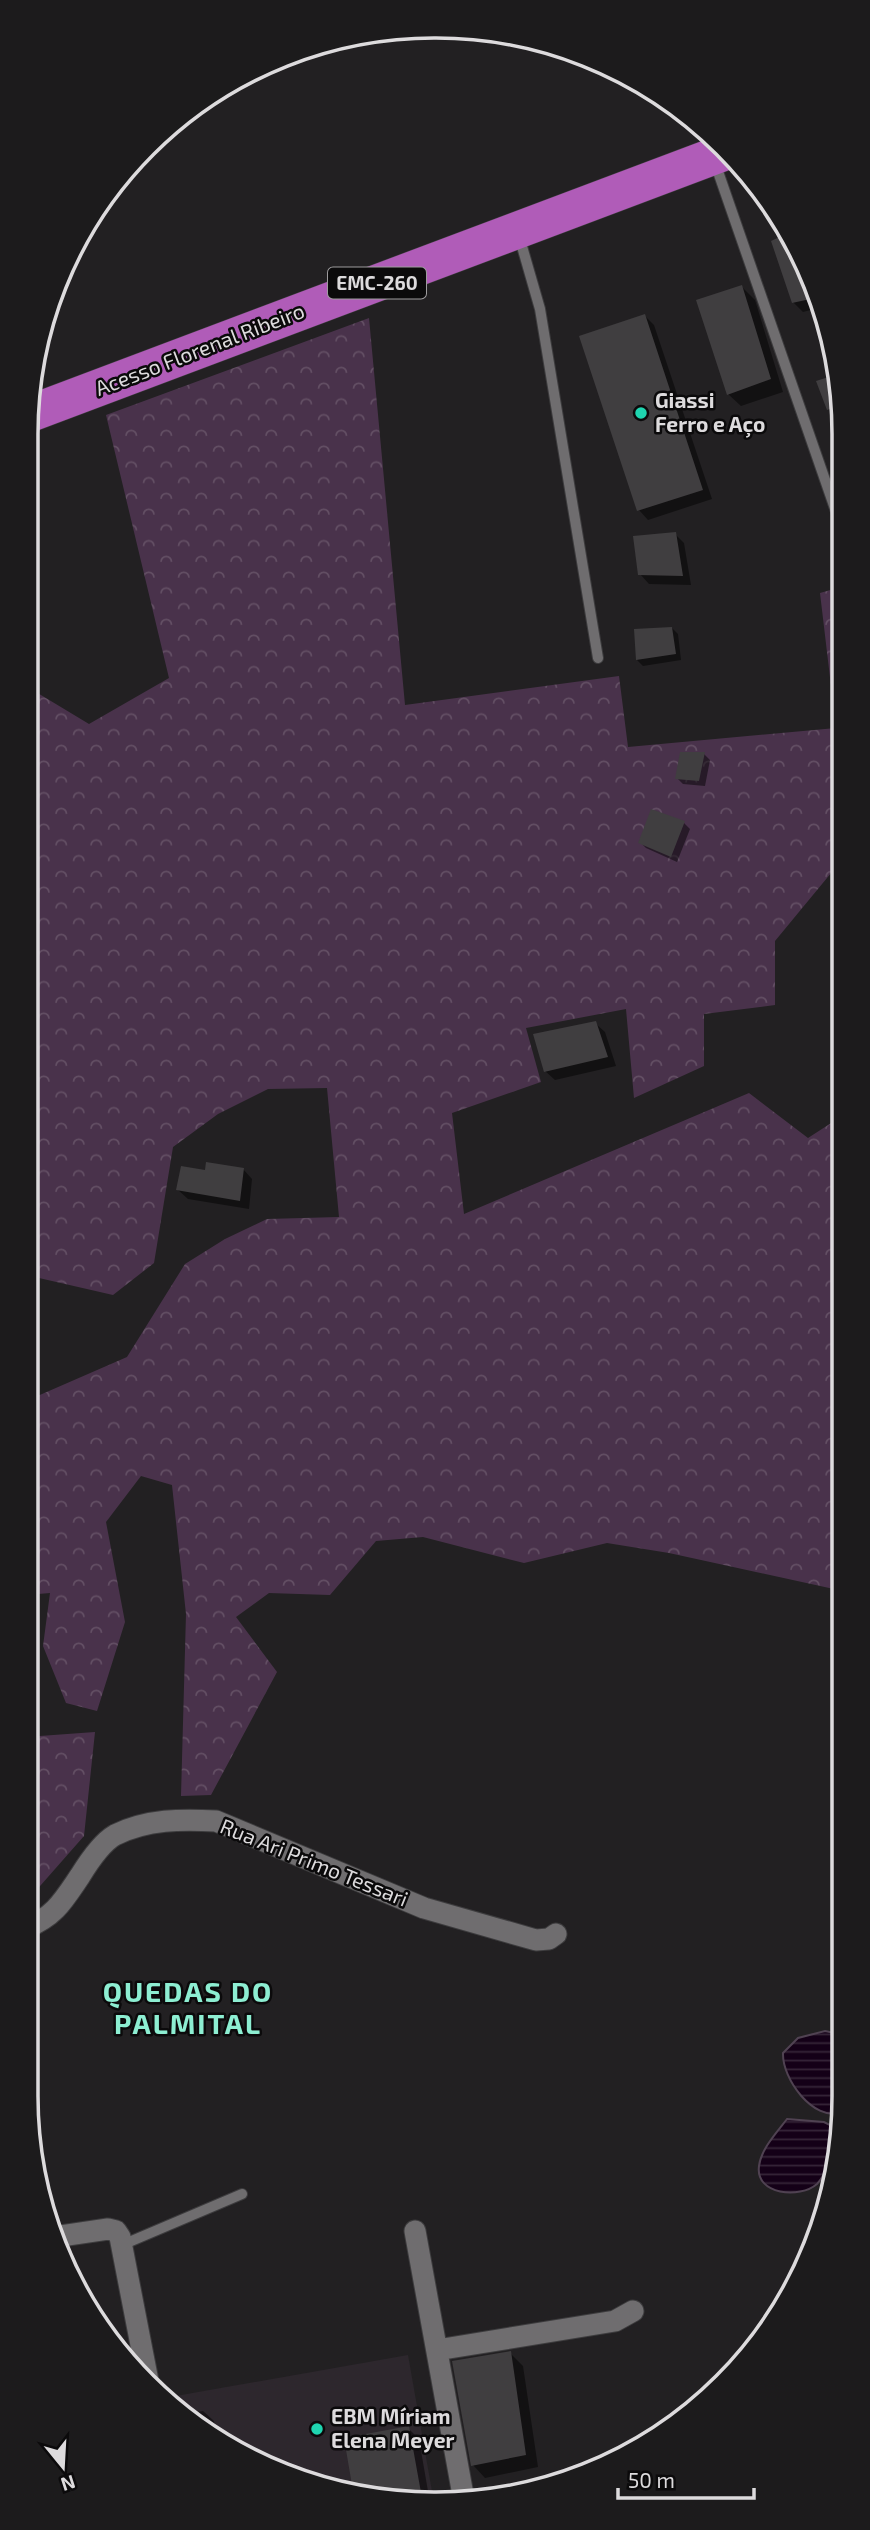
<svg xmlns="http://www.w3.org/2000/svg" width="870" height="2530" font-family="'Exo 2',sans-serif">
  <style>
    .built { fill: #2d272d }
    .forest { fill: url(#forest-crowns) }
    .water { fill: url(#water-rules); stroke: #504252; stroke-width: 2 }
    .shadow { fill: #0007 }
    .building { fill: #403e40 }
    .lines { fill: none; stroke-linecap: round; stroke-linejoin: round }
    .lane-casing { stroke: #3d3c3e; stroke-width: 12 }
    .street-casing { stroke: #3d3c3e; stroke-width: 23 }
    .highway-casing { stroke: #3d3c3e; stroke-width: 38 }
    .lane { stroke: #6f6d6f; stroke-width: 10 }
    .street { stroke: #6f6d6f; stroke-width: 21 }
    .highway { stroke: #b05cb8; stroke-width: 37 }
    .poi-dot { fill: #1fd5b0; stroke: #0b0a0b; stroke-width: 2.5 }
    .labels { text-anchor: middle; stroke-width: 5; stroke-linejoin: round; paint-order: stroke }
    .shield { fill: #0b0a0b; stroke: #9e9c9e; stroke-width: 2 }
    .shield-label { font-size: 19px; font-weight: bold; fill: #dddbdd }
    .street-label { font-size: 21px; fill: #dddbdd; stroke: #0b0a0b }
    .poi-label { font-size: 21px; font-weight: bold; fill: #dddbdd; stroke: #0b0a0b; text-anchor: start }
    .district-label { font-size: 28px; font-weight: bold; letter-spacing: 2px; fill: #8deed2; stroke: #0b0a0b }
    .rim { fill: none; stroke: #dddbdd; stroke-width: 3.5 }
  </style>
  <defs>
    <pattern id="forest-crowns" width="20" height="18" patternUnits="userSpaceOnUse" patternTransform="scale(1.75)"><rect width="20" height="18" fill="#49324b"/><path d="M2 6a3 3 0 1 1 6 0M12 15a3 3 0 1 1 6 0" fill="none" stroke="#634f64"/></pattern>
    <pattern id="water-rules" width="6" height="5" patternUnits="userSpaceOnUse" patternTransform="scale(1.75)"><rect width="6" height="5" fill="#140017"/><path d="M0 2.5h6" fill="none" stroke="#362538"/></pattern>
  </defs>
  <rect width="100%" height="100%" fill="#222022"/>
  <path class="built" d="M408,2355L433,2497L382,2500L254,2461L170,2397Z"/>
  <path class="forest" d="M369,318L405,705L619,676L628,747L836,728L820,593L841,587V861L775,941V1005L704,1014V1066L634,1098L626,1009L526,1028L541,1082L452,1113L464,1214L749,1093L808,1138L842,1116L843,1591L669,1553L607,1543L524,1563L423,1537L376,1541L330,1595L269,1593L236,1617L277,1672L211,1795L181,1796L186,1614L172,1485L141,1476L106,1522L125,1622L97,1711L66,1703L43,1646L50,1593L26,1595V1401L127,1357L185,1264L225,1239L267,1219L339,1217L327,1088L268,1089L218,1114L173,1147L154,1263L113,1295L26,1275V686L89,724L169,678L106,415Z
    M95,1732L84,1836L26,1902V1737Z"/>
  <path class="water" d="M825,2031L844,2035V2095L841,2113C813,2121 782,2079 783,2053L798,2038Z
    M787,2119L824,2122L834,2127C831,2144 830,2171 817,2184C800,2199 755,2195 759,2166C761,2149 777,2132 787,2119Z"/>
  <path class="shadow" d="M788,234L802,255L818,308L803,312L793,302Z
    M742,287L755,300L783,392L741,406L728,394Z
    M645,316L654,325L712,499L648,520L639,510Z
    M838,375L840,381V439L818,382Z
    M675,534L684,543L691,585L649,584L640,574Z
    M672,628L678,634L681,660L643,666L637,660Z
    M704,754L710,760L705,786L683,784L677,778Z
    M684,823L690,829L677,862L646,848L640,842Z
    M595,1023L605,1032L616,1066L555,1080L545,1071Z
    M243,1169L252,1179L249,1209L188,1199L178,1190L207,1172Z
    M510,2353L523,2366L538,2467L485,2478L473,2465Z
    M203,2411L214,2421L216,2432L190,2413Z
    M408,2428L419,2439L429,2497L382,2500L355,2492L346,2439Z"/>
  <path class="building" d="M788,233L802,255L815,298L792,303L771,241Z
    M742,285L771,379L727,395L696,300Z
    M645,314L703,490L637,511L579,336Z
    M838,374L840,406L827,410L816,381Z
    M676,532L683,576L638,575L633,536Z
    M672,627L676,654L636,660L634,629Z
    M680,752H705L699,781L675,779Z
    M651,809L685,821L671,857L638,843Z
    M596,1021L608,1057L544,1072L533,1034Z
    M206,1162L244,1168L240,1201L176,1190L181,1166L205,1170Z
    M511,2351L526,2455L471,2466L452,2361Z
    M409,2426L422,2498L382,2500L353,2491L344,2438Z"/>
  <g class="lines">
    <defs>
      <path id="lane" d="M715,163L840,523
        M519,236L540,309L598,658
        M122,2245L242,2194"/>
      <path id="street" d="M26,1928C55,1916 63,1901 80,1876C88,1863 101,1843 115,1835C147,1819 182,1819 216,1821L424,1908L536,1940L549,1939L556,1934
        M415,2231L463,2495
        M54,2237L108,2229L116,2231L120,2237L148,2381
        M437,2350L615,2321L633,2311"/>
      <path id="highway" d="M29,414L725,152"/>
    </defs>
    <use href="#lane" class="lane-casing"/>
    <use href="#street" class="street-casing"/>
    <use href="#highway" class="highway-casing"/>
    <use href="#lane" class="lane"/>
    <use href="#street" class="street"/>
    <use href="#highway" class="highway"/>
  </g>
  <g class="poi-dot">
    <circle cx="641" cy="413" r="7"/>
    <circle cx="317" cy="2429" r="7"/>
  </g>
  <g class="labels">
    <rect class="shield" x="328" y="267.5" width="98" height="31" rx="5"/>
    <g class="shield-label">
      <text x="377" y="290">EMC-260</text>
    </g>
    <g class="street-label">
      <text transform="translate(200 350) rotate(-21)" y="7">Acesso Florenal Ribeiro</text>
      <text transform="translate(314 1863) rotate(22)" y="7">Rua Ari Primo Tessari</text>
    </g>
    <g class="poi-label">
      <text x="655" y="408">Giassi<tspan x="655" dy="24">Ferro e Aço</tspan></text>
      <text x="331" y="2424">EBM Míriam<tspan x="331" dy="24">Elena Meyer</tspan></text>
    </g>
    <g class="district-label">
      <text x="188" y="2002">QUEDAS DO<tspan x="188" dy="32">PALMITAL</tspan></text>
    </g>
  </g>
  <path d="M0 0H870V2530H0ZM434 38H436A396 396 0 0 1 832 434V2096A396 396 0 0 1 436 2492H434A396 396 0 0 1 38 2096V434A396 396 0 0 1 434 38Z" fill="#1c1b1c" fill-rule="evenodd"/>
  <path class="rim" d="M434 38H436A396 396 0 0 1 832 434V2096A396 396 0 0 1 436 2492H434A396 396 0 0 1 38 2096V434A396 396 0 0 1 434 38Z"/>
  <g transform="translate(63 2467) rotate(162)" stroke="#0b0a0b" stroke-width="5" paint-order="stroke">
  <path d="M0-5L12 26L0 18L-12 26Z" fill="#dddbdd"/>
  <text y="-10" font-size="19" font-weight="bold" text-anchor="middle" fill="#dddbdd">N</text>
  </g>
  <path d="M618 2488v10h136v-10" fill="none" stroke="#dddbdd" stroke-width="3.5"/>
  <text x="628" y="2488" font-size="21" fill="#dddbdd" stroke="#0b0a0b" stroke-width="5" paint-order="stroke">50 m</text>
</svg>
